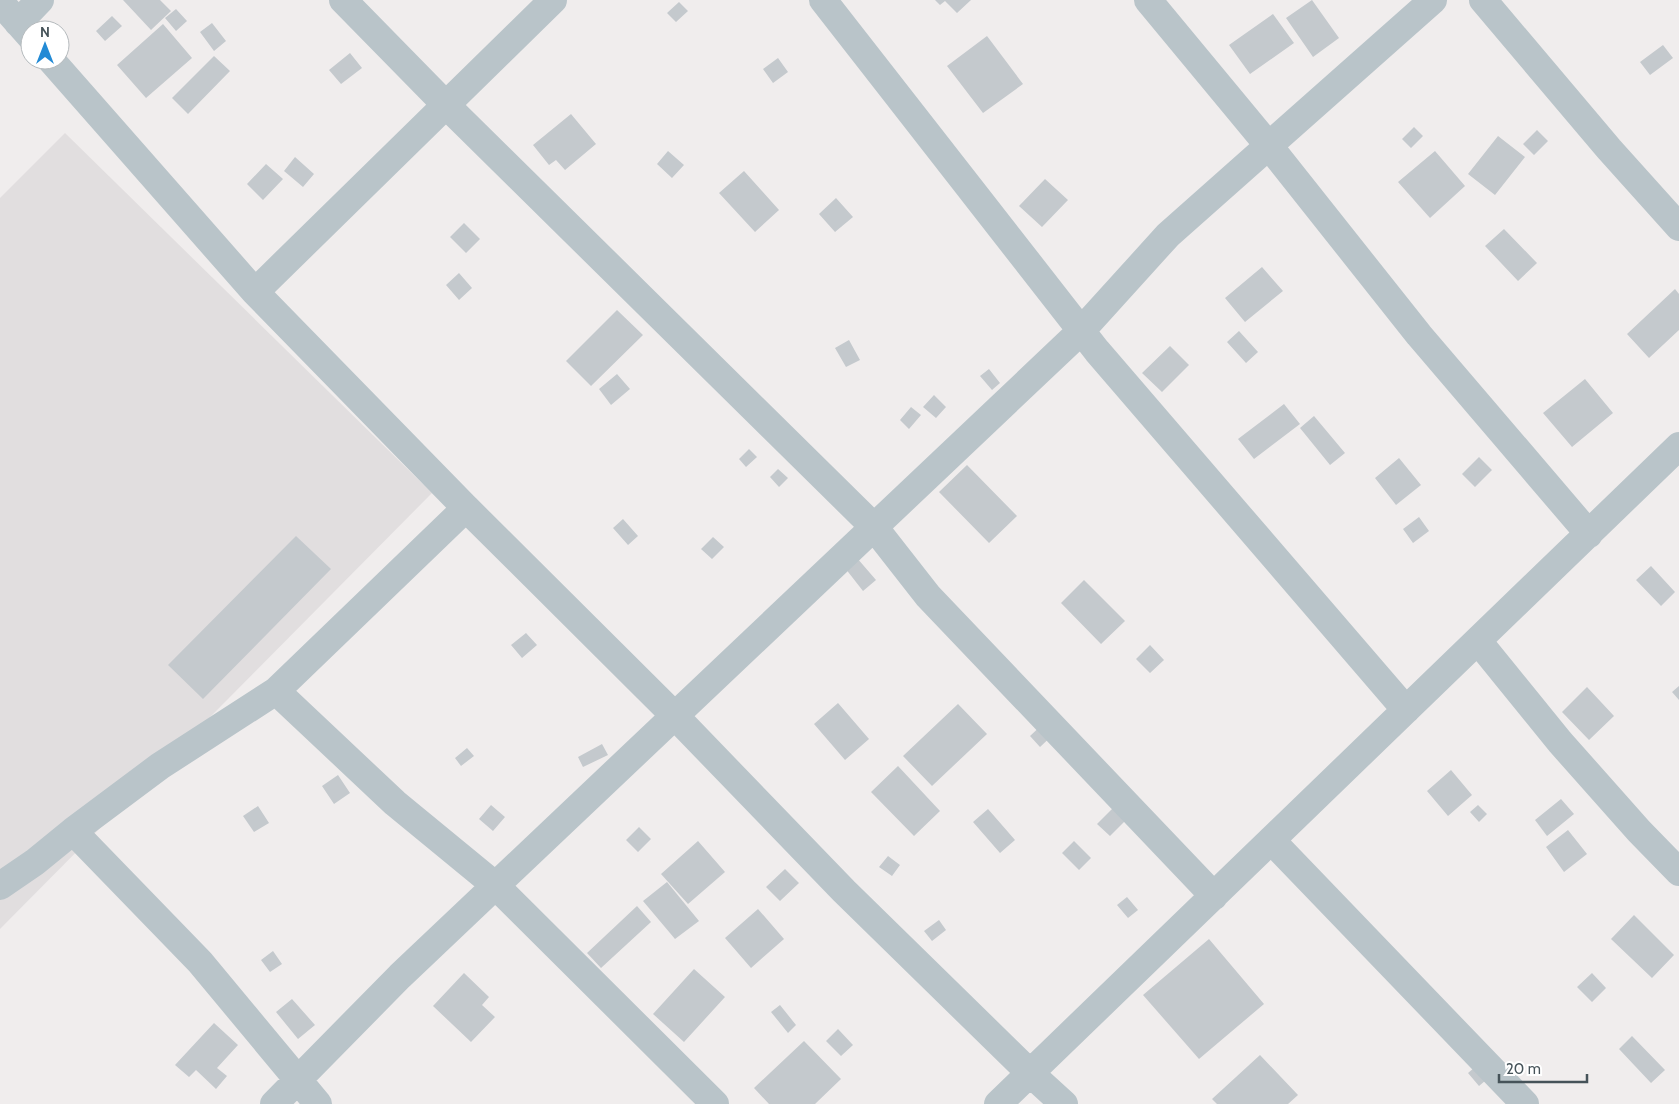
<svg xmlns="http://www.w3.org/2000/svg" width="1679" height="1104" font-family="Cabin,sans-serif">
  <style>
    .education { fill: #e1dedf }
    .building { fill: #c4c9cd }
    .lines { fill: none; stroke-linecap: round; stroke-linejoin: round }
    .minor { stroke: #b9c4c9; stroke-width: 28 }
  </style>
  <rect width="100%" height="100%" fill="#f0eded"/>
  <path class="education" d="M65,133L432,493L0,929V198Z"/>
  <path class="building" d="M123,0H160L171,11L151,30Z
    M935,0H971L957,13L945,1L940,5Z
    M1312,0L1339,38L1313,57L1286,18Z
    M679,2L688,11L676,22L667,13Z
    M176,9L187,21L176,31L165,18Z
    M1273,14L1294,43L1250,74L1229,45Z
    M112,16L122,26L105,41L96,31Z
    M212,23L226,41L214,51L200,32Z
    M163,24L192,58L146,98L117,65Z
    M987,36L1023,84L983,113L947,66Z
    M1663,45L1673,58L1650,75L1640,62Z
    M350,53L362,68L341,84L329,70Z
    M214,56L230,71L188,114L172,98Z
    M778,58L788,72L773,83L763,69Z
    M571,114L596,144L565,170L556,160L549,165L533,145Z
    M1414,127L1423,136L1411,148L1402,139Z
    M1537,130L1548,141L1534,155L1523,144Z
    M1498,136L1525,157L1495,195L1468,174Z
    M668,151L684,165L672,178L657,164Z
    M1435,151L1465,186L1430,218L1398,182Z
    M295,157L314,174L303,187L284,171Z
    M266,164L283,179L263,200L247,184Z
    M744,171L779,210L755,232L719,193Z
    M1045,179L1068,200L1042,227L1019,206Z
    M836,198L853,217L835,232L819,214Z
    M464,223L480,239L466,253L450,237Z
    M1504,229L1537,263L1518,281L1485,246Z
    M1262,267L1283,291L1245,322L1225,298Z
    M459,273L472,288L459,300L446,285Z
    M1675,289L1679,294V330L1649,358L1627,334Z
    M617,310L643,335L591,386L566,361Z
    M1239,331L1258,352L1246,363L1227,342Z
    M849,340L860,360L846,367L835,348Z
    M1170,346L1189,365L1162,392L1142,373Z
    M989,369L1000,383L992,390L980,376Z
    M617,374L630,389L611,405L599,389Z
    M1585,379L1613,413L1572,447L1543,413Z
    M934,395L946,407L936,418L923,407Z
    M1284,404L1300,424L1254,459L1238,439Z
    M911,407L921,415L909,429L900,420Z
    M1314,416L1345,453L1330,465L1300,428Z
    M749,449L757,457L746,467L739,459Z
    M1479,457L1492,470L1475,487L1462,474Z
    M1399,458L1421,485L1396,505L1375,478Z
    M967,465L1017,516L989,543L939,492Z
    M778,469L788,478L779,487L770,477Z
    M1419,517L1429,531L1413,543L1403,529Z
    M623,519L638,536L628,545L613,528Z
    M296,536L331,569L203,699L168,665Z
    M713,537L724,547L712,559L701,549Z
    M857,558L876,580L863,591L845,568Z
    M1651,566L1675,592L1661,606L1636,580Z
    M1084,580L1125,621L1101,644L1061,603Z
    M526,633L537,645L522,658L511,645Z
    M1150,645L1164,660L1150,673L1136,659Z
    M1679,686V700L1672,692Z
    M1587,687L1614,716L1589,740L1562,712Z
    M838,703L869,739L845,760L814,724Z
    M958,704L987,734L932,786L903,756Z
    M1046,721L1056,732L1040,747L1030,736Z
    M602,744L608,755L583,767L578,757Z
    M467,748L474,756L461,766L455,758Z
    M898,766L940,811L914,836L871,792Z
    M1451,770L1472,795L1448,816L1427,791Z
    M338,775L350,793L334,804L322,786Z
    M1561,799L1574,814L1547,836L1535,820Z
    M491,805L505,817L493,831L479,819Z
    M1116,805L1129,817L1110,836L1097,824Z
    M1478,805L1487,814L1479,822L1470,812Z
    M258,806L269,823L254,832L243,816Z
    M988,809L1015,840L1000,853L973,822Z
    M639,827L651,839L638,852L626,840Z
    M1568,830L1587,854L1564,872L1546,847Z
    M698,841L725,872L688,904L661,874Z
    M1074,841L1091,858L1079,870L1062,853Z
    M888,856L900,865L892,876L879,867Z
    M785,869L799,883L780,901L766,887Z
    M667,882L699,921L675,939L643,901Z
    M1127,897L1138,910L1128,918L1117,905Z
    M637,906L651,922L601,968L587,953Z
    M758,909L784,939L751,968L725,938Z
    M1634,915L1674,955L1652,978L1611,939Z
    M939,920L946,930L932,941L924,931Z
    M1209,939L1264,1004L1199,1059L1143,995Z
    M273,951L282,964L270,972L261,960Z
    M694,969L725,997L684,1042L653,1014Z
    M464,973L489,997L482,1005L495,1017L471,1042L433,1006Z
    M1592,973L1606,988L1592,1002L1577,987Z
    M292,999L315,1025L298,1039L276,1012Z
    M780,1005L796,1025L788,1033L771,1012Z
    M214,1023L238,1045L217,1068L227,1076L216,1089L196,1070L189,1077L175,1065Z
    M838,1029L853,1045L841,1056L826,1041Z
    M1632,1036L1665,1070L1651,1083L1619,1049Z
    M804,1041L841,1079L815,1104H769L754,1088Z
    M1260,1055L1298,1095L1288,1104H1217L1212,1099Z
    M1481,1062L1492,1075L1479,1086L1468,1073Z"/>
  <g class="lines">
    <path class="minor" d="M343,0L446,105L874,527L928,596L1214,896
      M823,0L1097,351L1406,710
      M1148,0L1269,146L1419,335L1589,534
      M1483,0L1609,149L1679,227
      M0,2L30,36
      M18,23L40,0
      M255,292L553,0
      M466,508L675,716L844,891L1030,1073L1064,1104
      M1478,641L1560,742L1639,831L1679,872
      M276,691L395,803L496,886L715,1104
      M73,831L200,962L318,1104
      M1271,840L1525,1104
      M0,886L35,862L73,831L160,766L276,691L466,508L255,292L51,60
      M274,1104L400,976L1081,331L1168,235L1433,0
      M998,1104L1679,446"/>
  </g>
  <g transform="translate(45 45)"><circle r="24" fill="#ffffff" stroke="#b5babd"/>
  <path d="M0-4L9 19L0 12L-9 19Z" fill="#228ad5"/>
  <text y="-8" font-size="14" font-weight="bold" text-anchor="middle" fill="#465359">N</text>
  </g>
  <path d="M1499 1074v8h88v-8" fill="none" stroke="#465359" stroke-width="2.5"/>
  <text x="1506" y="1074" font-size="15" fill="#465359" stroke="#ffffff" stroke-width="4" paint-order="stroke">20 m</text>
</svg>
